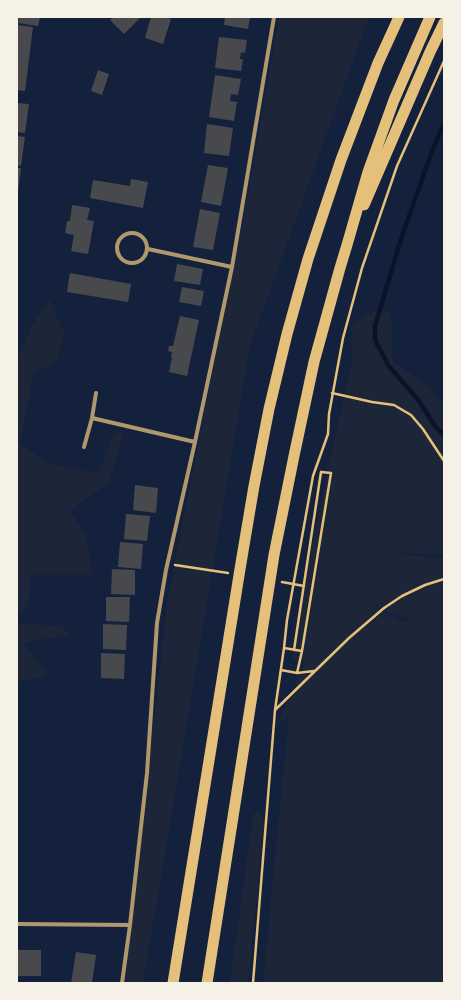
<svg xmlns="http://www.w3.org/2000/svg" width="461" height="1000" font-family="'Crimson Pro',serif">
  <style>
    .green { fill: #1d2539; fill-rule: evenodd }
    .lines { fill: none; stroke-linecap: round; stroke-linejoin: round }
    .stream { stroke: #0b132b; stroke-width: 4.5 }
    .building { fill: #48494c }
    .path { stroke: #e5c07b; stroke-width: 2.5 }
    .minor { stroke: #b1986c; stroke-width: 4 }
    .trunk { stroke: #e5c07b; stroke-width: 11 }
  </style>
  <rect width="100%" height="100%" fill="#14213d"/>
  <path class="green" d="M279,17H369L250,346L143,983H124L168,596L247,199Z
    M49,299L65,334L57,361L34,373L20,444L35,454L46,462L98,474L114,434L124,433L109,483L70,510L87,539L92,575H30L29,604L17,617V361L32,326Z
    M375,310L391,312L393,362L428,386L444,404V554L389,553L437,558L444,557V983H263L289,714L274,730L306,662L292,659L298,609L352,360L351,326ZM369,605L409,619V620L403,622Z
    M17,623L60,626L71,634L25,643L48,676L17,682Z
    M259,812L264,821L248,983H230L253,814Z"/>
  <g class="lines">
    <path class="stream" d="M444,124L432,151L401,239L375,326V340L388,365L419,401L435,426L444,435"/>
  </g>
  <path class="building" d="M19,17H40L38,26L18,23Z
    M113,17H141L124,34L110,20Z
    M151,17H164L171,19L163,44L145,38Z
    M225,17L250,18L248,29L224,25Z
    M18,25L33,27L25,91L17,90V37Z
    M219,37L247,40L245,53L241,52L240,59H243L241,71L215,68Z
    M98,70L109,74L102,95L91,91Z
    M215,75L241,79L238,95L231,94L230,101L237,102L234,121L209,117Z
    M17,103L29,104L25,133L17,132Z
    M207,124L233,128L229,156L204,153Z
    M17,136L25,137L21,166L17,165Z
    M208,165L228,168L221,206L201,202Z
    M17,168H21L18,192H17Z
    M131,179L148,182L143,208L90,198L93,180L130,186Z
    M72,205L90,208L87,220L94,221L88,254L71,251L74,235L65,233L67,221H70Z
    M200,209L220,213L213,250L193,247Z
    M177,264L203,269L200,285L174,281Z
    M70,273L131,284L128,302L67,292Z
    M182,287L204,291L201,306L179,302Z
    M180,316L199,320L187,376L169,372L172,358L171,357L172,352L168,351L169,346H173Z
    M135,485L158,488L156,513L133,510Z
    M126,514L150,516L147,541L124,539Z
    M120,542L143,544L141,569L118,567Z
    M112,569L135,570V595L111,594Z
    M106,597H130L129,622L106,621Z
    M103,624L127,625L126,650L103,649Z
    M101,653L125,654L124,679L101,678Z
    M17,950H41V976H17Z
    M76,952L96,955L92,983H71Z"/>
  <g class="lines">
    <path class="path" d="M332,393L372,402L394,405L411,415L423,429L444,461
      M175,565L228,573
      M282,582L304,586
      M294,650L321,472L331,473L302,651L297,673L314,671
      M302,651L284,648L287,620L313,476L328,434L329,414L343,338L362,268L397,166L444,61
      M281,670L297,673
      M275,710L284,648
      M253,983L275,710L349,638L384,608L402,596L425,585L444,579"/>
    <path class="minor" d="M117 248a15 15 0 1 1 30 0a15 15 0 1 1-30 0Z
      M148,249L232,267
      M92,418L195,442
      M84,447L92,418L96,393
      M17,924L130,925
      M122,983L130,925L147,773L157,623L166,570L195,442L232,267L274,17"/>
    <path class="trunk" d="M364,205L430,52L444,23
      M173,983L241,563L254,486L269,409L287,334L308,259L341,160L378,63L399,17
      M207,983L274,555L294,456L314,362L340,268L347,245L368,172L394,100L430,17"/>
  </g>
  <rect width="461" height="1000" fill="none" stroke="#f6f1e7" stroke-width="36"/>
</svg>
